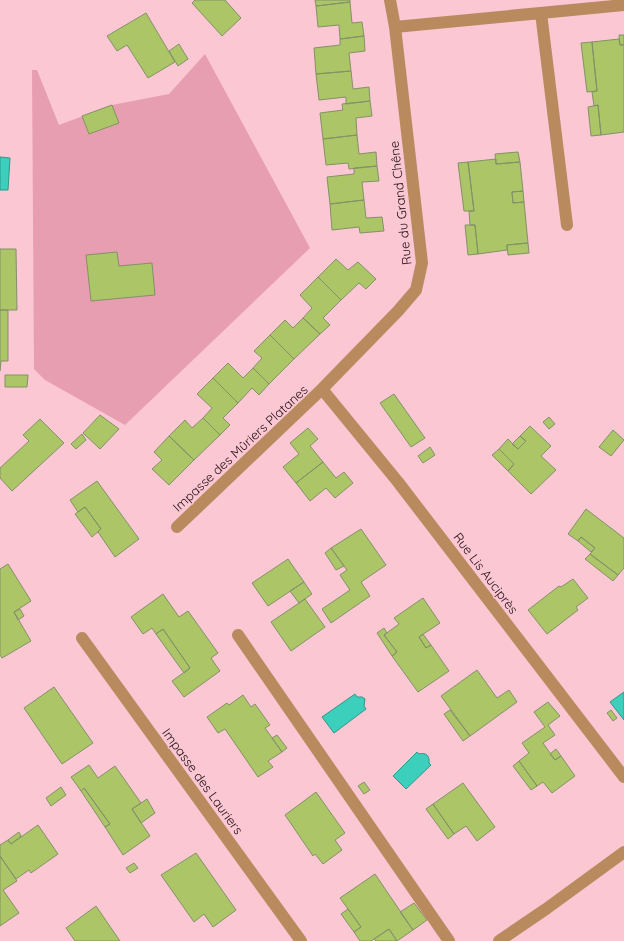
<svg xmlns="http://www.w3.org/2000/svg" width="624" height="941" font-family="Quicksand,sans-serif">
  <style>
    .green { fill: #e79eb1 }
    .water { fill: #3ccfbb; stroke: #339589 }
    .building { fill: #abc567; stroke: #849167 }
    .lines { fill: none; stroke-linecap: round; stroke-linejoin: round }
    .minor { stroke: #ba8a5f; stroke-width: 12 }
    .labels { text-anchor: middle; stroke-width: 3; stroke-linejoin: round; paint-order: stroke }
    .street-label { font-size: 13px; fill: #1f0e13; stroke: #fac7d3 }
  </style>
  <rect width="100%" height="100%" fill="#fac7d3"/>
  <path class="green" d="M205,54L310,248L125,425L45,380L34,369L32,70H37L59,125L112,105L169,94Z"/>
  <path class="water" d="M0,157L10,158L8,190H0Z
    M624,692V720L610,702Z
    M355,694L357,697H362L365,699L364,706L366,709L334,733L322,717Z
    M417,752L419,754C426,752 430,756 429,763L431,765L406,789L393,776Z"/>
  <path class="building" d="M195,0H225L241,18L222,36L192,3Z
    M315,0H350V2L316,6Z
    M350,2L352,23L362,22L364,36L340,39L339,25L318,27L316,6Z
    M146,13L175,62L148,78L127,45L117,51L107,36Z
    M619,35H624V45H620Z
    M364,36L365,51L349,53L351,71L316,74L314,48L340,45V39Z
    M619,39L620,45H624V132L601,135L598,105L594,106L592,92L597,91L592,42Z
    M592,42L597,91L587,92L581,43Z
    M179,44L188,59L178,66L169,51Z
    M351,71L353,89L369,87L370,101L346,104V97L319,100L316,74Z
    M370,101L372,116L356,118L357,135L323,139L320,113L343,110L342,104Z
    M112,105L119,123L89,134L82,116Z
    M598,105L601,135L591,136L588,107Z
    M357,135L359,154L376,152L377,166L349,169L348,163L326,165L323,139Z
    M518,152L520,162L496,164L495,154Z
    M496,159V164L520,162L523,191L512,192L513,203L524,202L528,243L507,245V250L478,254L475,225H470L469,211H474L468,162Z
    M468,162L474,211H464L458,163Z
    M377,166L379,181L362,182L364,200L330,204L327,177L354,174V168Z
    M523,191L524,202L513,203L512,192Z
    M364,200L366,218L382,217L384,231L360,233L359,227L332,230L330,204Z
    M465,225H475L478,254L468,255Z
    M528,243L529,253L508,255L507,245Z
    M0,249H16L17,310H0Z
    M117,252L119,266L152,263L155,295L91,301L86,255Z
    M336,259L348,270L358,262L376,279L366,289L359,283L341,300L318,277Z
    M318,277L341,300L323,318L330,325L320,334L303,318L312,308L300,295Z
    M0,310H8V361H1L0,371Z
    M303,318L320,334L294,359L270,335L285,320L293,328Z
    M270,335L294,359L269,384L253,368L262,358L254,351Z
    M228,363L243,378L253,368L269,384L259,395L252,388L238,403L213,378Z
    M5,375H28L27,387H5Z
    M213,378L238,403L223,418L230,425L220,435L203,418L212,408L197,394Z
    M394,394L425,438L411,447L380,403Z
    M100,415L119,429L100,449L83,433Z
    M549,417L555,424L549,429L543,422Z
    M203,418L220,435L194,460L169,436L185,420L192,428Z
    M40,419L64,443L12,491L0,478V468L29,441L23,435Z
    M530,426L551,446L541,456L556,470L531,494L508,471L514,464L499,449L508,439L518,449L526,441L520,436Z
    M308,428L318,439L310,446L323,462L296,483L283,467L299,454L290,443Z
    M613,430L624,440L611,456L599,447Z
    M82,434L86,440L76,449L71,444Z
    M169,436L194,460L169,485L152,469L162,460L154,452Z
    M520,436L526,441L518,449L512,444Z
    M430,447L435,455L423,463L418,456Z
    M499,449L514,464L508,471L492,455Z
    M323,462L336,478L344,472L353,483L335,498L326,488L310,501L296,483Z
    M97,481L139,539L115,557L98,532L101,529L85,507L78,512L70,500Z
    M85,507L101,529L92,537L75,514Z
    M586,509L624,538V568L618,575L590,554L595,548L581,537L578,541L568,534Z
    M361,529L386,565L361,582L370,596L331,623L322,609L350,590L340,575L347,570L331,548Z
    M581,537L595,548L591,552L578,541Z
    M331,548L344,566L336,570L325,553Z
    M590,554L618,575L613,581L585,559Z
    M288,559L304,582L268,606L252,583Z
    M8,564L31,601L14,612L31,641L2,658L0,655V569Z
    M573,579L588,598L576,607L578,610L547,634L528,610L559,586L561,587Z
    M304,582L312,594L299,603L290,591Z
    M163,594L179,617L188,611L218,653L211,658L220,671L184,697L172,681L190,668L163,629L156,634L152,628L143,634L131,617Z
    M423,598L440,623L419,637L426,648L431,645L449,671L418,692L392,656L397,652L384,635L399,624L394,618Z
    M305,599L325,627L291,651L271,622Z
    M20,609L24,616L18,620L14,612Z
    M384,628L387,633L384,635L397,652L392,656L377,633Z
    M163,629L190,668L184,673L156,634Z
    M423,634L431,645L426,648L419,637Z
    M477,670L497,698L509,690L517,702L470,736L441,696Z
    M54,687L93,743L62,764L24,708Z
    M243,695L251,707L255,704L270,725L265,728L282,752L268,761L273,767L258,777L225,729L218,733L207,717L227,703L229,705Z
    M548,702L560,716L548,725L555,735L543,743L555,760L561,756L575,776L552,793L543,782L537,786L519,761L529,753L522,743L545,727L534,712Z
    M450,710L470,736L463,741L444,714Z
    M611,710L617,718L613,721L607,713Z
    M277,735L287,748L282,752L272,738Z
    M556,749L561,756L555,760L550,754Z
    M519,761L537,786L531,790L513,766Z
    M89,765L98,778L115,766L141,803L132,809L150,836L123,855L105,827L110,824L84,788L81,791L71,777Z
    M364,782L370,790L364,794L358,786Z
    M463,783L495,827L477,841L466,826L454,834L433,804Z
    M61,787L66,795L51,806L46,798Z
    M84,788L110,824L105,827L81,791Z
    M316,792L345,833L335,840L342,850L323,864L315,854L313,856L285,815Z
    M147,799L155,813L141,823L132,809Z
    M433,804L454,834L448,839L426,809Z
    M38,825L58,854L31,873L29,870L16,879L0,856V845L8,840L11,844Z
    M19,832L21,836L11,844L8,840Z
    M196,853L236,910L213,927L204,914L194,922L161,875Z
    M0,856L17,881L3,890L19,913L0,926Z
    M134,863L138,868L130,873L126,868Z
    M375,874L413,930L397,941L389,929L371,941H360L354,932L361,927L340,898Z
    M414,903L427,920L413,930L400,912Z
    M96,906L120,941H75L66,928Z
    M348,909L361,927L354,932L341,914Z
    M389,929L397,941H376L374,939Z"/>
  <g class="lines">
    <path class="minor" d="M541,13L567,225
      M395,27L624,5
      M322,389L398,482L624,777
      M177,527L322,389L398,311L416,290L422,263L395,27L390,0
      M238,635L449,941
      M82,638L301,941
      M499,941L546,909L624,852"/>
  </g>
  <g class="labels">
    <g class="street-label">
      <text transform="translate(400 203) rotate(-96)" y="5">Rue du Grand Chêne</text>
      <text transform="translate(240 448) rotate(-43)" y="5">Impasse des Mûriers Platanes</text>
      <text transform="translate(486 573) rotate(53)" y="5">Rue Lis Auciprès</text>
      <text transform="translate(203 781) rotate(54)" y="5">Impasse des Lauriers</text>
    </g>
  </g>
</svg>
